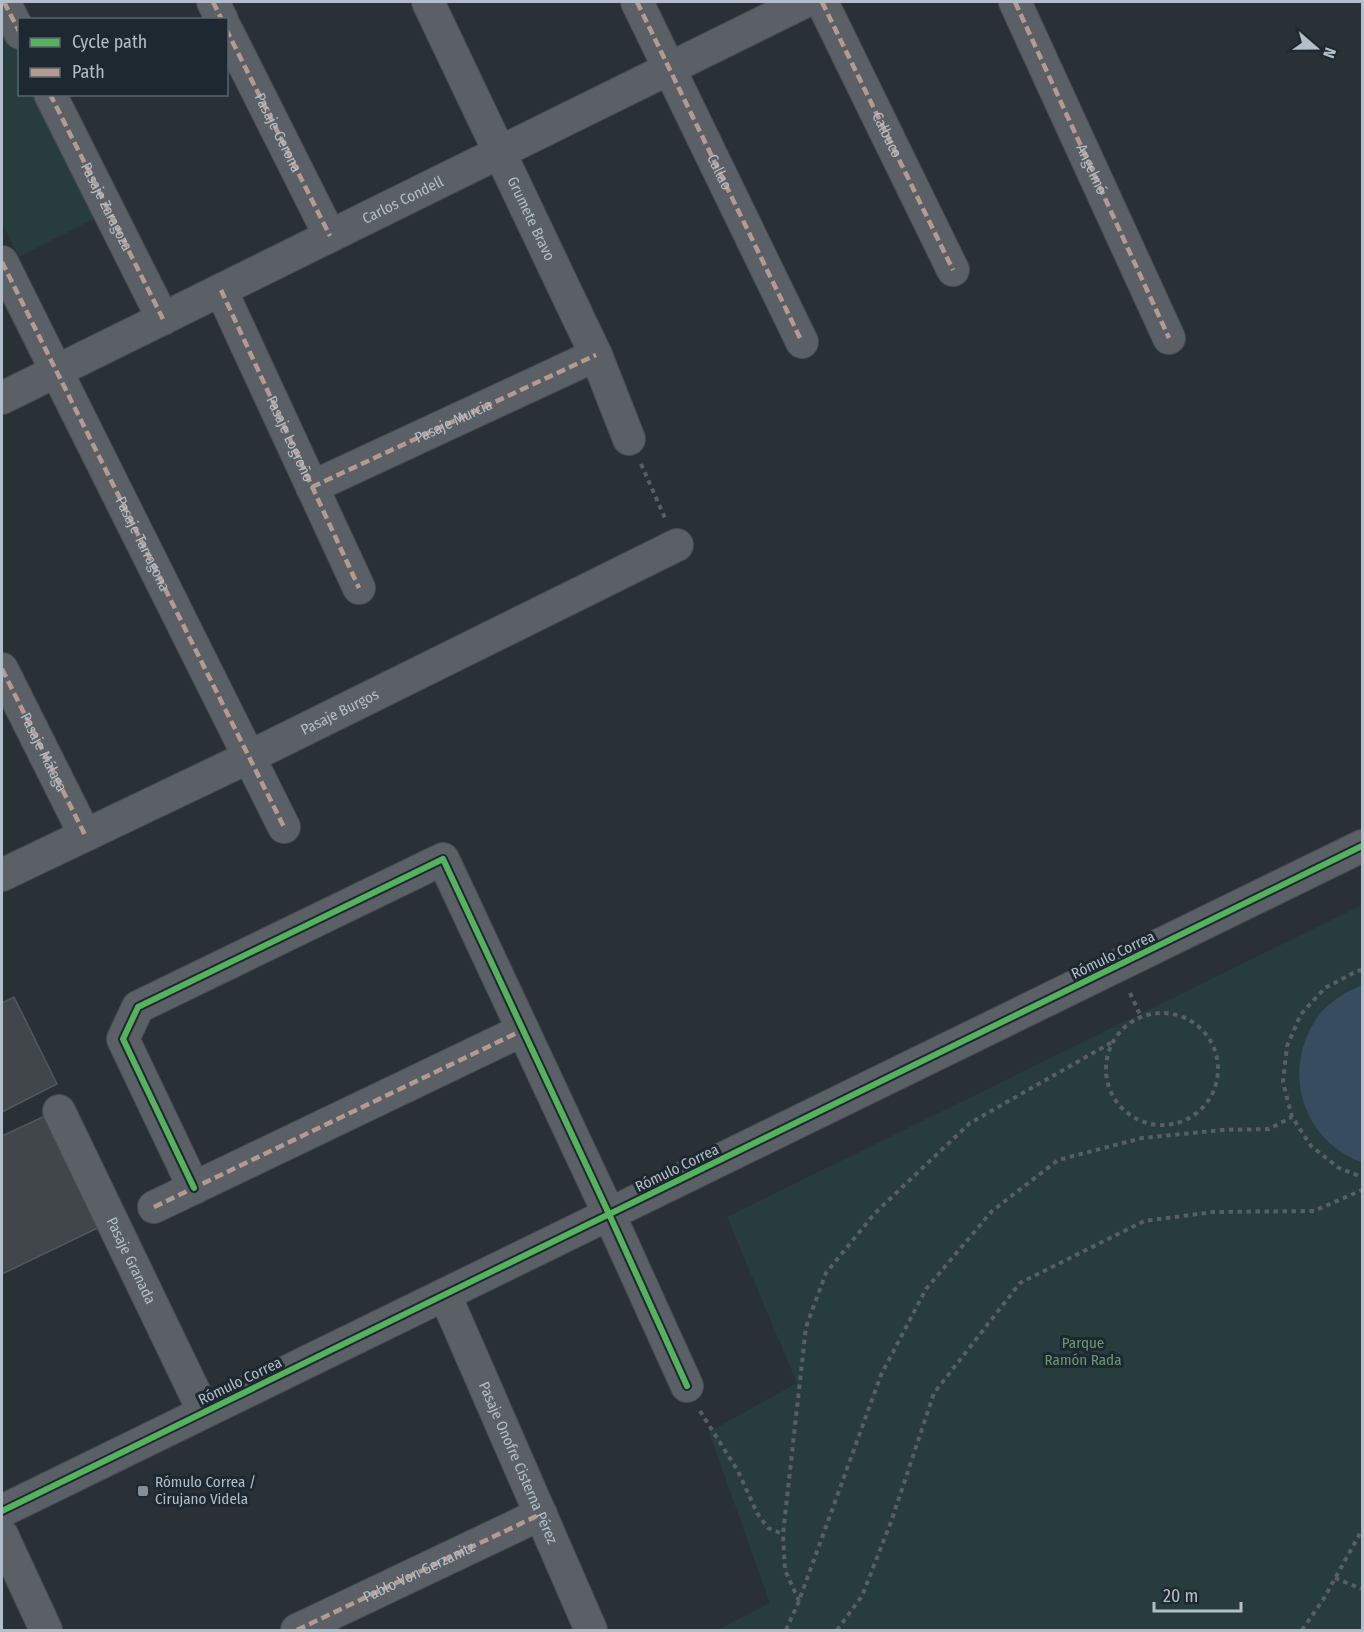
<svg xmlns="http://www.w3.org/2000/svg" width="1364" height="1632" font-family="'Fira Sans Condensed',sans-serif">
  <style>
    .green { fill: #273d3d }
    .water { fill: #374d5f }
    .building { fill: #41464b; stroke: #52585e; stroke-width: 1.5 }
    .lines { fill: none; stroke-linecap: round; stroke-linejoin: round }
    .minor-casing { stroke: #484d51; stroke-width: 34 }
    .path { stroke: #585e62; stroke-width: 4; stroke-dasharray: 4.5 4.5; stroke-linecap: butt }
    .minor { stroke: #5a6065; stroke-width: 32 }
    .quiet { stroke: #b69a8f; stroke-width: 4.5; stroke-dasharray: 9 4.5; stroke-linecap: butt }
    .cycleway-casing { stroke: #1d2831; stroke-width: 10 }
    .cycleway { stroke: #56b35d; stroke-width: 6 }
    .poi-dot { fill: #838d95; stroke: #1d2831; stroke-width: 2 }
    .labels { text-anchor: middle; stroke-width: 6; stroke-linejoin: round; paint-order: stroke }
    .street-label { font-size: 15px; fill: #b3bec8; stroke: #1d2831 }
    .park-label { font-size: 15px; fill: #6b986f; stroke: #1d2831 }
    .poi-label { font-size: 15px; fill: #b3bec8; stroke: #1d2831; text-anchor: start }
  </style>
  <rect width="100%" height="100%" fill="#2a3136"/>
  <path class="green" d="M2,19L19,53L20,94L41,95L103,214L19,257L2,223Z
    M1362,905V1630H717L770,1603L709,1432L797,1383L727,1217Z"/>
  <path class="water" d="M1362,985V1162C1303,1141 1282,1073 1315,1021C1326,1003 1344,993 1362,985Z"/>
  <path class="building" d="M14,997L57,1084L2,1112V1003Z
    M47,1115L100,1227L2,1274V1136Z"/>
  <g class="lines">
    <defs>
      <g id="minor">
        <path d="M4,2L20,33"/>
        <path d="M213,2L222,20"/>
        <path id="s1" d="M428,2L596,355L629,439"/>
        <path d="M637,2L802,342"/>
        <path d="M822,2L953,270"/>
        <path id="s2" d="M1015,2L1169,338"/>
        <path d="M226,29L330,236"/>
        <path d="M50,94L163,319"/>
        <path d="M2,262L284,827"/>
        <path d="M221,290L359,588"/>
        <path id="s3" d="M2,398L804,2"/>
        <path id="s4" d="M312,487L596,355"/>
        <path id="s5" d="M2,669L85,835"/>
        <path id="s6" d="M2,875L249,757L677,545"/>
        <path id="s7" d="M59,1111L204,1412"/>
        <path d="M194,1188L123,1039L138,1007L443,859L609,1214L687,1386"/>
        <path d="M154,1207L523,1030"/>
        <path id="s8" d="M445,1295L591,1630"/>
        <path d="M2,1511L1362,846"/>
        <path d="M2,1535L46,1630"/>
        <path id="s9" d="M297,1630L541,1514"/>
      </g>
    </defs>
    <use href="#minor" class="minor-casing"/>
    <path class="path" d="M641,464L665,518
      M1362,970L1357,971L1325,988L1301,1014L1287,1046L1283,1082L1292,1117L1311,1146L1339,1168L1362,1177
      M1130,993L1141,1017
      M1106 1069a56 56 0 1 1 112 0a56 56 0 1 1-112 0Z
      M700,1411L738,1471L757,1513L768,1528L783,1534
      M1335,1578L1362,1589
      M799,1601L785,1570L783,1534L806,1327L826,1273L875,1213L970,1123L1114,1041
      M786,1630L799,1601L881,1375L926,1289L992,1211L1058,1160L1142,1138L1223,1130L1269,1129L1292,1117
      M837,1630L862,1596L891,1522L934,1393L1020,1283L1144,1221L1213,1212L1314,1211L1362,1190
      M1302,1630L1323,1600L1362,1530"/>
    <use href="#minor" class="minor"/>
    <g class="quiet">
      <path d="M4,2L20,33"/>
      <path d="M213,2L222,20"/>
      <path id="s10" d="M637,2L802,342"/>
      <path id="s11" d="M822,2L953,270"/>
      <path d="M1015,2L1169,338"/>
      <path id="s12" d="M226,29L330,236"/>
      <path id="s13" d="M50,94L163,319"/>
      <path id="s14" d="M2,262L284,827"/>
      <path id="s15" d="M221,290L359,588"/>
      <path d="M312,487L596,355"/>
      <path d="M2,669L85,835"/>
      <path d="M154,1207L523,1030"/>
      <path d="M297,1630L541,1514"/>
    </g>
    <defs>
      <path id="cycleway" d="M194,1188L123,1039L138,1007L443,859L609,1214L687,1386
        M2,1511L1362,846"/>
    </defs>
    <use href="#cycleway" class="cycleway-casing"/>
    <use href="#cycleway" class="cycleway"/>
  </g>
  <rect class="poi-dot" x="137" y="1485" width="12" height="12" rx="3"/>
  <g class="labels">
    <g class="street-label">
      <text dy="5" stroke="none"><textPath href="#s12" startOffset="116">Pasaje Gerona</textPath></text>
      <text dy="5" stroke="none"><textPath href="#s11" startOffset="148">Calbuco</textPath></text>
      <text dy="5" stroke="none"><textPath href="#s2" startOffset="184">Angelmó</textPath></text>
      <text dy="5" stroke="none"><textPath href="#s10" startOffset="189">Callao</textPath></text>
      <text dy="5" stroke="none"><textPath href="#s3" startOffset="447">Carlos Condell</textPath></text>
      <text dy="5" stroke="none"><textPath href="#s13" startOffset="126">Pasaje Zaragoza</textPath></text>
      <text dy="5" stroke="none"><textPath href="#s1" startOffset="240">Grumete Bravo</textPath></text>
      <text dy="5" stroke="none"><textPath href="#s4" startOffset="156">Pasaje Murcia</textPath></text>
      <text dy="5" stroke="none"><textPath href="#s15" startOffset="164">Pasaje Logroño</textPath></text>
      <text dy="5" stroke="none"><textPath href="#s14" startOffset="315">Pasaje Tarragona</textPath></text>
      <text dy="5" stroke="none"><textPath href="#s6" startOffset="375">Pasaje Burgos</textPath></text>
      <text dy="5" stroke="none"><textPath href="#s5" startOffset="93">Pasaje Málaga</textPath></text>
      <text transform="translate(1113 955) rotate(-26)" y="5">Rómulo Correa</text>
      <text transform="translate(677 1168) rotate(-26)" y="5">Rómulo Correa</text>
      <text dy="5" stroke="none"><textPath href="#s7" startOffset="166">Pasaje Granada</textPath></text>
      <text transform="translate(240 1381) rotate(-26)" y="5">Rómulo Correa</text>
      <text dy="5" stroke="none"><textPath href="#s8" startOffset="183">Pasaje Onofre Cisterna Pérez</textPath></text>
      <text dy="5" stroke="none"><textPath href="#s9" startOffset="135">Pablo Von Gerzanitz</textPath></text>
    </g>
    <g class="park-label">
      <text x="1083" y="1348">Parque<tspan x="1083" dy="17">Ramón Rada</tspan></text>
    </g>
    <g class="poi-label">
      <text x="155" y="1487">Rómulo Correa /<tspan x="155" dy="17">Cirujano Videla</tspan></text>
    </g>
  </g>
  <rect width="1364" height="1632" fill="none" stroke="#b3bec8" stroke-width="6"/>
  <rect x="18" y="18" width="210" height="78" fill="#1d2831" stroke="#59646d" stroke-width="1.5"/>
  <rect x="30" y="38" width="30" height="9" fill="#56b35d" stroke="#59646d" stroke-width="1.5"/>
  <text x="72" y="48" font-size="18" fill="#b3bec8">Cycle path</text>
  <rect x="30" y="68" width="30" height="9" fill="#b69a8f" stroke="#59646d" stroke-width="1.5"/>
  <text x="72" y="78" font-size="18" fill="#b3bec8">Path</text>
  <g transform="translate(1316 48) rotate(110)" stroke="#1d2831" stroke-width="4.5" paint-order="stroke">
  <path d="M0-4.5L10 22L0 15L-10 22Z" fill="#b3bec8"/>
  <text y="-9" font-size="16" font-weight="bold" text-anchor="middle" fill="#b3bec8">N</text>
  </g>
  <path d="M1154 1602v9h87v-9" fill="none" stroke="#b3bec8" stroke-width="3"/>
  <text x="1163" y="1602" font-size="18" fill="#b3bec8" stroke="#1d2831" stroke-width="4.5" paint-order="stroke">20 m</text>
</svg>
